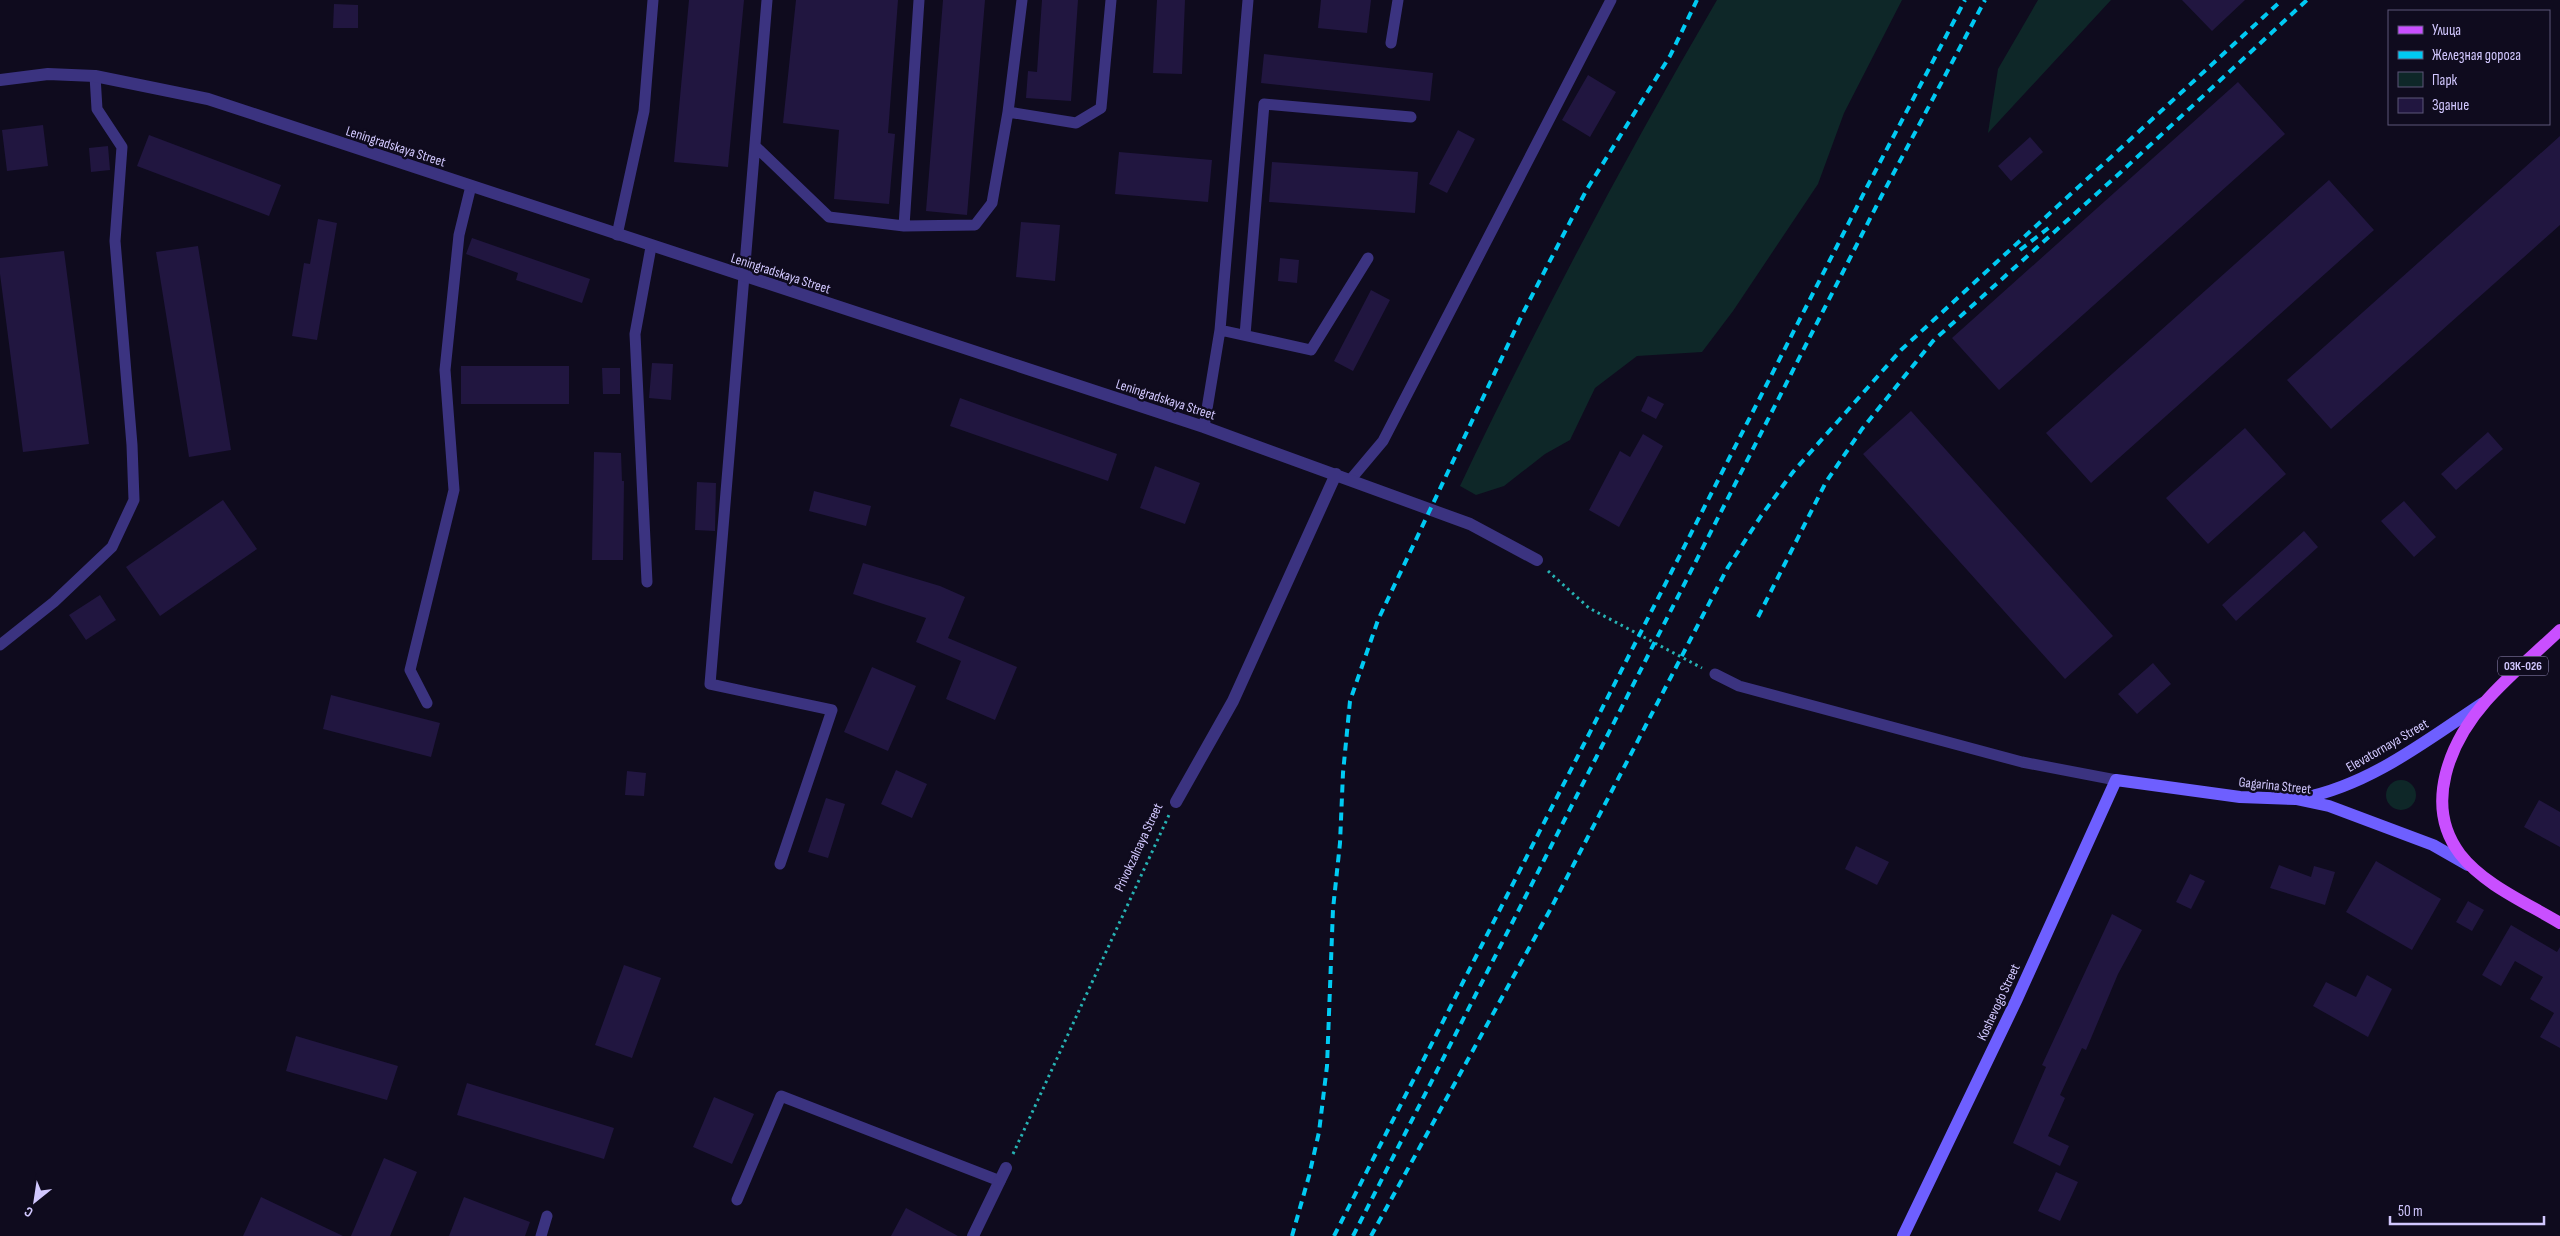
<svg xmlns="http://www.w3.org/2000/svg" width="2560" height="1236" font-family="'Sofia Sans Condensed',sans-serif">
  <style>
    .green { fill: #0e2728 }
    .building { fill: #211640 }
    .lines { fill: none; stroke-linecap: round; stroke-linejoin: round }
    .path { stroke: #27b3b4; stroke-width: 3; stroke-dasharray: 2.5 4; stroke-linecap: butt }
    .lane { stroke: #3b3380; stroke-width: 11 }
    .street { stroke: #3b3380; stroke-width: 12 }
    .secondary { stroke: #6e5fff; stroke-width: 12 }
    .primary { stroke: #c94fff; stroke-width: 12 }
    .rail { stroke: #00caf3; stroke-width: 4; stroke-dasharray: 8 6; stroke-linecap: butt }
    .labels { text-anchor: middle; stroke-width: 5; stroke-linejoin: round; paint-order: stroke }
    .shield { fill: #0f0b1e; stroke: #988fbc; stroke-width: 1 }
    .shield-label { font-size: 12px; font-weight: bold; fill: #d2c8ff }
    .street-label { font-size: 14px; fill: #d2c8ff; stroke: #0f0b1e }
  </style>
  <rect width="100%" height="100%" fill="#0f0b1e"/>
  <path class="green" d="M1717,0H1902L1844,113L1818,184L1733,311L1702,352L1637,356L1595,388L1570,440L1545,454L1504,486L1476,495L1460,486C1539,320 1624,159 1717,0Z
    M2038,0H2111L1988,133L1998,69Z
    M2386 795a15 15 0 1 1 30 0a15 15 0 1 1-30 0Z"/>
  <path class="building" d="M689,0H744L728,167L674,162Z
    M796,0H898L888,133L895,134L889,204L834,199L839,130L783,123Z
    M943,0H985L967,215L926,211Z
    M1042,0H1078L1071,101L1026,98L1028,71L1037,72Z
    M1157,0H1185L1182,74L1153,73Z
    M1321,0H1371L1367,33L1318,28Z
    M2182,0H2245L2212,31Z
    M334,4L358,5V28H333Z
    M1264,54L1433,73L1430,101L1261,83Z
    M1588,75L1616,92L1590,137L1562,120Z
    M2238,82L2285,134L1999,390L1952,338Z
    M43,125L48,166L7,171L2,130Z
    M1458,130L1475,139L1447,193L1429,184Z
    M149,135L281,185L269,216L137,166Z
    M2560,136V225L2331,429L2287,380Z
    M2030,137L2043,152L2011,181L1998,166Z
    M108,146L110,170L91,172L89,148Z
    M1119,152L1212,160L1208,202L1115,194Z
    M1272,162L1418,172L1415,213L1269,202Z
    M2329,180L2374,230L2091,483L2046,433Z
    M318,219L337,223L317,340L292,336L304,263L310,264Z
    M1021,222L1060,225L1055,281L1016,277Z
    M472,238L590,279L582,303L516,280L518,273L466,254Z
    M198,246L231,450L189,457L156,252Z
    M64,251L89,444L23,452L0,274V258Z
    M1280,258L1299,260L1297,283L1278,281Z
    M1371,290L1390,300L1353,371L1334,361Z
    M652,363L673,364L671,400L649,398Z
    M461,366H569V404H461Z
    M602,368H620V394H603Z
    M1648,396L1664,404L1656,419L1641,411Z
    M960,398L1117,454L1108,481L950,426Z
    M1911,411L2113,636L2065,679L1863,454Z
    M2245,428L2286,474L2208,544L2166,498Z
    M2488,432L2503,449L2456,490L2441,474Z
    M1643,434L1663,446L1619,527L1589,510L1620,451L1630,457Z
    M594,452L621,453L622,481H624L623,560H592Z
    M1155,466L1200,483L1185,524L1140,508Z
    M697,482L716,483L715,531L695,530Z
    M814,491L871,506L866,526L809,511Z
    M223,500L257,549L160,616L126,567Z
    M2404,501L2436,537L2414,557L2381,521Z
    M2304,531L2318,547L2236,621L2222,605Z
    M863,563L940,586L965,597L948,638L1017,667L995,720L946,699L961,661L916,642L926,618L853,594Z
    M100,595L116,620L86,640L69,615Z
    M2153,663L2171,684L2137,714L2118,694Z
    M872,667L916,686L888,751L844,732Z
    M331,695L440,723L431,757L323,729Z
    M896,770L927,784L912,818L881,804Z
    M627,771L646,773L644,796L625,795Z
    M826,798L845,804L828,858L808,852Z
    M2539,800L2560,812V847L2524,827Z
    M1856,846L1889,862L1877,885L1845,869Z
    M2376,861L2441,899L2412,950L2346,912Z
    M2279,865L2311,877L2314,866L2335,872L2325,905L2270,888Z
    M2190,874L2205,881L2191,909L2176,902Z
    M2468,901L2484,910L2472,931L2456,922Z
    M2112,914L2142,930L2118,974L2086,1050L2082,1048L2060,1095L2065,1098L2048,1136L2069,1146L2060,1166L2013,1143L2046,1067L2042,1065Z
    M2511,925L2557,952L2560,947V1048L2540,1037L2554,1013L2530,999L2543,977L2515,961L2501,986L2482,975Z
    M624,965L661,978L632,1058L595,1045Z
    M2367,975L2392,989L2368,1037L2313,1006L2326,982L2356,997Z
    M296,1036L398,1066L387,1100L286,1071Z
    M467,1083L614,1128L604,1159L457,1115Z
    M714,1097L754,1114L732,1164L693,1147Z
    M384,1158L417,1172L390,1236H351Z
    M2056,1172L2078,1182L2060,1221L2038,1211Z
    M261,1197L343,1236H243Z
    M464,1197L530,1222L525,1236H449Z
    M906,1208L958,1236H891Z"/>
  <g class="lines">
    <path class="path" d="M1548,571L1589,608L1702,668
      M1013,1154L1169,815"/>
    <path class="lane" d="M767,0L710,684L832,710L780,864
      M1391,43L1398,0
      M1008,112L1076,123L1101,108L1111,0
      M755,146L829,217L904,226L975,225L992,203L1008,112L1022,0
      M904,226L919,0
      M617,235L644,111L653,0
      M1220,330L1311,350L1368,258
      M1245,335L1264,104L1411,117
      M1204,427L1220,330L1248,0
      M1351,479L1383,441L1611,0
      M647,582L635,334L651,247
      M0,645L54,602L112,547L134,500L132,445L115,241L122,147L97,109L95,76
      M1715,674L1739,686L2022,762L2116,780
      M427,703L410,670L454,490L445,370L459,235L471,186
      M737,1200L781,1096L1000,1181
      M541,1236L547,1216"/>
    <path class="street" d="M0,80L48,74L95,76L208,99L1204,427L1470,524L1537,560
      M1176,802L1233,701L1336,474
      M973,1236L1006,1168"/>
    <path class="secondary" d="M2303,798C2370,785 2427,740 2483,703
      M1903,1236L2016,1001L2116,780L2240,797L2296,799L2329,806L2433,845L2468,865"/>
    <path class="primary" d="M2560,630C2536,653 2508,676 2486,701C2450,742 2423,805 2460,854C2484,885 2527,903 2560,923"/>
    <path class="rail" d="M2020,250L2051,226
      M1758,617L1826,482L1862,429L1933,341L2121,172L2307,0
      M1292,1236L1309,1176L1319,1132L1327,1066L1333,909L1340,843L1343,773L1350,701L1378,620L1523,313L1587,189L1670,56L1697,0
      M1334,1236L1867,187L1965,0
      M1353,1236L1881,197L1985,0
      M1371,1236L1550,910L1728,567L1761,516L1793,472L1901,350L2282,0"/>
  </g>
  <g class="labels">
    <rect class="shield" x="2498" y="656.5" width="50" height="19" rx="4"/>
    <g class="shield-label">
      <text x="2523" y="670">03К-026</text>
    </g>
    <g class="street-label">
      <text transform="translate(396 146) rotate(18)" y="5">Leningradskaya Street</text>
      <text transform="translate(781 273) rotate(18)" y="5">Leningradskaya Street</text>
      <text transform="translate(1166 399) rotate(18)" y="5">Leningradskaya Street</text>
      <text transform="translate(2387 745) rotate(-30)" y="5">Elevatornaya Street</text>
      <text transform="translate(2275 785) rotate(6)" y="5">Gagarina Street</text>
      <text transform="translate(1138 847) rotate(-65)" y="5">Privokzalnaya Street</text>
      <text transform="translate(1998 1002) rotate(-65)" y="5">Koshevogo Street</text>
    </g>
  </g>
  <rect x="2388" y="10" width="162" height="115" fill="#0f0b1e" stroke="#5d5778"/>
  <rect x="2398" y="26" width="25" height="8" fill="#c94fff" stroke="#5d5778"/>
  <text x="2432" y="35" font-size="15" fill="#d2c8ff">Улица</text>
  <rect x="2398" y="51" width="25" height="8" fill="#00caf3" stroke="#5d5778"/>
  <text x="2432" y="60" font-size="15" fill="#d2c8ff">Железная дорога</text>
  <rect x="2398" y="72" width="25" height="15" fill="#0e2728" stroke="#5d5778"/>
  <text x="2432" y="85" font-size="15" fill="#d2c8ff">Парк</text>
  <rect x="2398" y="98" width="25" height="15" fill="#211640" stroke="#5d5778"/>
  <text x="2432" y="110" font-size="15" fill="#d2c8ff">Здание</text>
  <g transform="translate(35 1201) rotate(210)" stroke="#0f0b1e" stroke-width="4" paint-order="stroke">
  <path d="M0-4L9 19L0 12L-9 19Z" fill="#d2c8ff"/>
  <text y="-8" font-size="14" font-weight="bold" text-anchor="middle" fill="#d2c8ff">С</text>
  </g>
  <path d="M2390 1216v8h154v-8" fill="none" stroke="#d2c8ff" stroke-width="2.5"/>
  <text x="2398" y="1216" font-size="15" fill="#d2c8ff" stroke="#0f0b1e" stroke-width="4" paint-order="stroke">50 m</text>
</svg>
